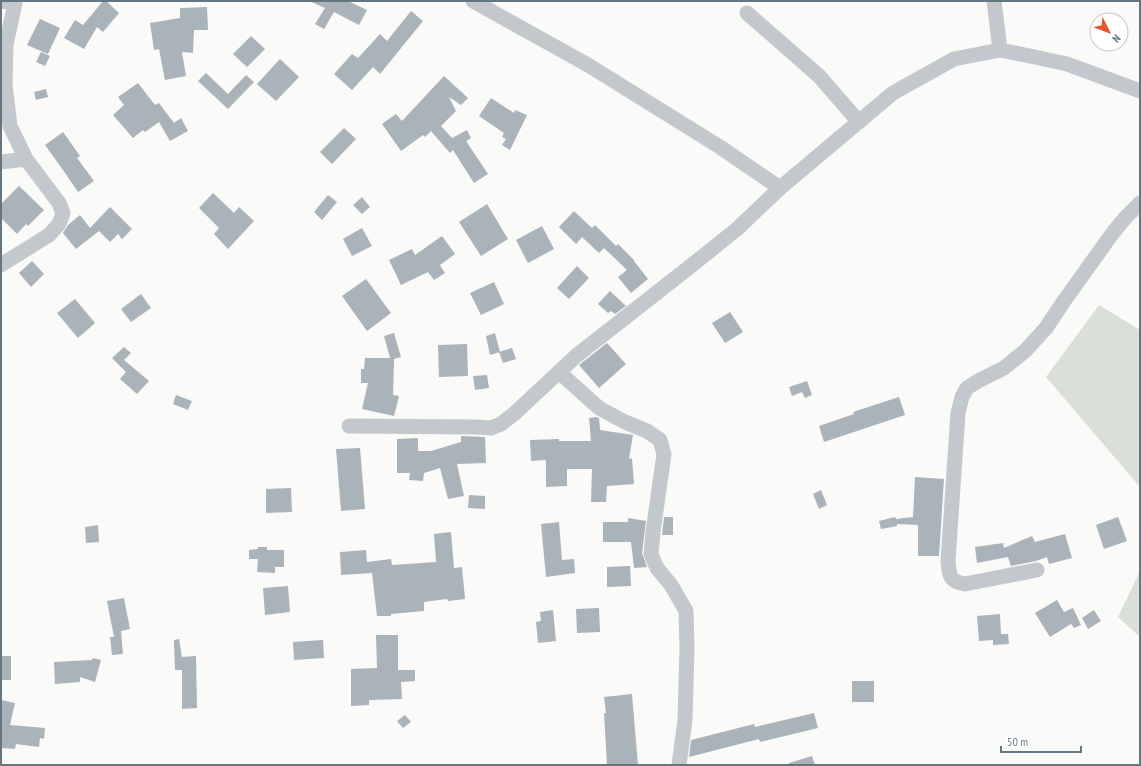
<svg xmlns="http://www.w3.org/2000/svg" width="1141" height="766" font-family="'PT Sans Narrow',sans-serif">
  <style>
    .green { fill: #dadfd7 }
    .building { fill: #aab3b9 }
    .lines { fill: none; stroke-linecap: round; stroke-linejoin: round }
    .minor { stroke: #c3c8cc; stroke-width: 15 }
  </style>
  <rect width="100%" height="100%" fill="#fafaf8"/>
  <path class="green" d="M1099,305L1140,330V487L1046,377Z
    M1140,571V637L1118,617Z"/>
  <path class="building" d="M103,1H106L119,13L103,32L97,27L84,49L64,38L75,20L83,25Z
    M309,1H348L367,10L359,25L334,12L324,29L315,24L325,8Z
    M207,7L208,30H194L193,53L182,52L186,76L165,80L159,49L154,50L150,23L180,18V8Z
    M411,11L423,21L380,74L373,67L352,90L334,74L352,54L358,58L380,34L387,41Z
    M40,19L60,28L48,54L27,45Z
    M251,36L265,49L247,67L233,54Z
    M41,52L50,56L45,66L36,62Z
    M280,59L299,77L276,101L257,84Z
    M206,73L228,94L246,75L254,82L228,109L198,81Z
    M444,76L468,98L461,105L449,97L456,111L441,126L452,138L467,130L471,138L466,141L488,174L474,183L453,150L450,153L431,131L425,137L423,135L401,151L382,124L396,114L402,121Z
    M138,83L155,105L159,103L174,123L181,118L188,131L170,141L159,122L145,132L143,130L133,138L113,115L124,105L118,97Z
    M46,89L48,97L36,100L34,92Z
    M491,98L514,113L515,110L527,115L510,150L502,145L506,139L502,137L504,133L479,116Z
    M344,128L356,139L332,164L320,152Z
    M63,132L80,156L77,158L94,181L78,192L63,170L45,145Z
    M19,186L44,210L28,226L26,224L17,234L1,218V204Z
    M213,193L234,213L239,207L254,221L228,249L214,234L219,228L199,208Z
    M328,195L337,202L322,220L314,212Z
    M362,197L370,207L362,214L353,205Z
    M487,204L508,239L481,256L459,222Z
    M110,207L132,229L122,239L118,234L110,242L99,231L76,249L63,233L68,225L80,215L90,228Z
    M574,211L592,228L595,225L616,246L618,244L634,260V261L648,279L631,293L618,277L627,270L604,248L599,253L582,237L576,244L559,227Z
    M542,226L554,249L528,263L516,240Z
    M362,228L372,246L352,256L343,239Z
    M442,236L455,254L440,265L445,273L434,280L428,272L401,285L389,260L412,249L415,255Z
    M32,261L44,274L31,287L19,273Z
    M577,266L589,278L569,299L557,288Z
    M366,279L391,313L367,331L342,296Z
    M494,282L504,304L481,315L470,293Z
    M610,291L626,306L615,314L611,311L608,313L598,304Z
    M141,294L151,308L131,322L121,309Z
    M75,299L95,323L78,338L57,313Z
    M730,312L743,332L725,343L712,323Z
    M394,333L401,357L394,359L393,395L399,396L394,416L362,409L368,383H361V369H364L365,358H390L384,336Z
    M495,333L500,352L490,355L486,336Z
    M607,343L626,364L599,388L579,365Z
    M467,344L468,376L439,377L438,345Z
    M124,347L131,353L124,360L149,381L137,394L120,379L126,372L112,358Z
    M512,348L516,359L503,363L499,352Z
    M487,375L489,388L475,390L473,376Z
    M807,381L812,395L805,398L802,392L792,396L789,387Z
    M176,395L192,401L188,410L173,404Z
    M899,397L905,415L824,442L819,426L854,414L853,412Z
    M596,417L599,418L600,430L633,435L629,459L632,458L634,484L607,486L606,502H591L592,469H567V486L546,487V460L531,461L530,440L559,439V441H591L589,418Z
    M461,436L485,437L486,463L457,464L464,496L448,499L440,468L424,473L423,481L409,480L410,473H397V439L418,438V451H431L461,442Z
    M360,448L365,509L341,511L336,449Z
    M915,477L944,479L939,556H918V525L897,524V526L881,529L879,521L895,517L896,519L913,517Z
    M291,488L292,512L266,513V489Z
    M821,490L827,505L819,509L813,494Z
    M469,495L485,496V509L468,508Z
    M664,517H673V535H662Z
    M1118,517L1127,541L1104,549L1096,525Z
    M628,518L646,521L642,553L647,567L634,568L631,542H603V522H628Z
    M559,522L562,560L574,559L575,573L546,577L541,524Z
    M98,525L99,542L86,543L85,527Z
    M451,532L454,568L462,567L465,599L448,601L447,599L424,602V611L391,614V616H377L372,573L341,575L340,552L366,550L367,562L391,559L392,565L436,562L434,534Z
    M1065,534L1072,558L1049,564L1047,557L1036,561L1011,566L1008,557L977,563L975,547L1003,543L1004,548L1032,536L1035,542Z
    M258,547H267V550H284V567H275V573L257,572L258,559H249V550L258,549Z
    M630,566L631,586L607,587V567Z
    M288,586L290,612L265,615L263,588Z
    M124,598L130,629L121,631L123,654L112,655L110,637H114L107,601Z
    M1057,600L1064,612L1073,608L1081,625L1074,628L1071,624L1050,637L1035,613Z
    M599,608L600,632L577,633L576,609Z
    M553,610L556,641L538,643L536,622L541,621L540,612Z
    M1094,610L1101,621L1088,629L1082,618Z
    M1000,614L1001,634H1008L1009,644L993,645V640L979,641L977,616Z
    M376,635H398V670H415V681L401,682L402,699L369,700V705L351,706V669L377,668Z
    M179,639L182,657L196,656L197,708L182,709V670H175L174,640Z
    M323,640L324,658L294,660L293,642Z
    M1,656H11V680H1Z
    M93,658L101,660L95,682L80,677V682L55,684L54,662L92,660Z
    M852,681H874V702H852Z
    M632,694L638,765H607L604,713H606L604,697Z
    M1,700L15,703L10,725L45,728L44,739L40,738L39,747L16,744L15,749L1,748Z
    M814,713L818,728L760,742L759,739L689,757L691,740L754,724L755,727Z
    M405,715L411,722L403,728L397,721Z
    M812,756L815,765H789V763Z"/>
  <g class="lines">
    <path class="minor" d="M473,1L588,65L720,147L780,188
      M994,1L1000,50
      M747,13L819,76L859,122
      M1,162L26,159
      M1,265L49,235L59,224L63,213L59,203L26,159L10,126L5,85L6,45L15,3L2,1
      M559,372L599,408L625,422L647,431L660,440L664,454L653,532L651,554L657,568L671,585L686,611L687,648L685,720L679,765
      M349,426L476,427L491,428L501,424L515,413L576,356L687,269L737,229L780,188L893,93L954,59L1000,50L1030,56L1067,64L1140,91
      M1037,570L965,584C949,581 949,575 948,561L958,413L962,397L967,388L978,381L1004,368L1025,351L1046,328L1064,301L1112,234L1125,218L1140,203"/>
  </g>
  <rect width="1141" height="766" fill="none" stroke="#657683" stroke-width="4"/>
  <g transform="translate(1109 32) rotate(132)"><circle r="19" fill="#ffffff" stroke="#c1c8cd"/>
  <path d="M0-3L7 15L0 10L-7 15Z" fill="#e4572e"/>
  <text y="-6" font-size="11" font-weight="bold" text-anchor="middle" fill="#657683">N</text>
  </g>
  <path d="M1001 746v6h80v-6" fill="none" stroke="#657683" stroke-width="2"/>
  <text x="1007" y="746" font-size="12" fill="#657683" stroke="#ffffff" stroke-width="3" paint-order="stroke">50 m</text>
</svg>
